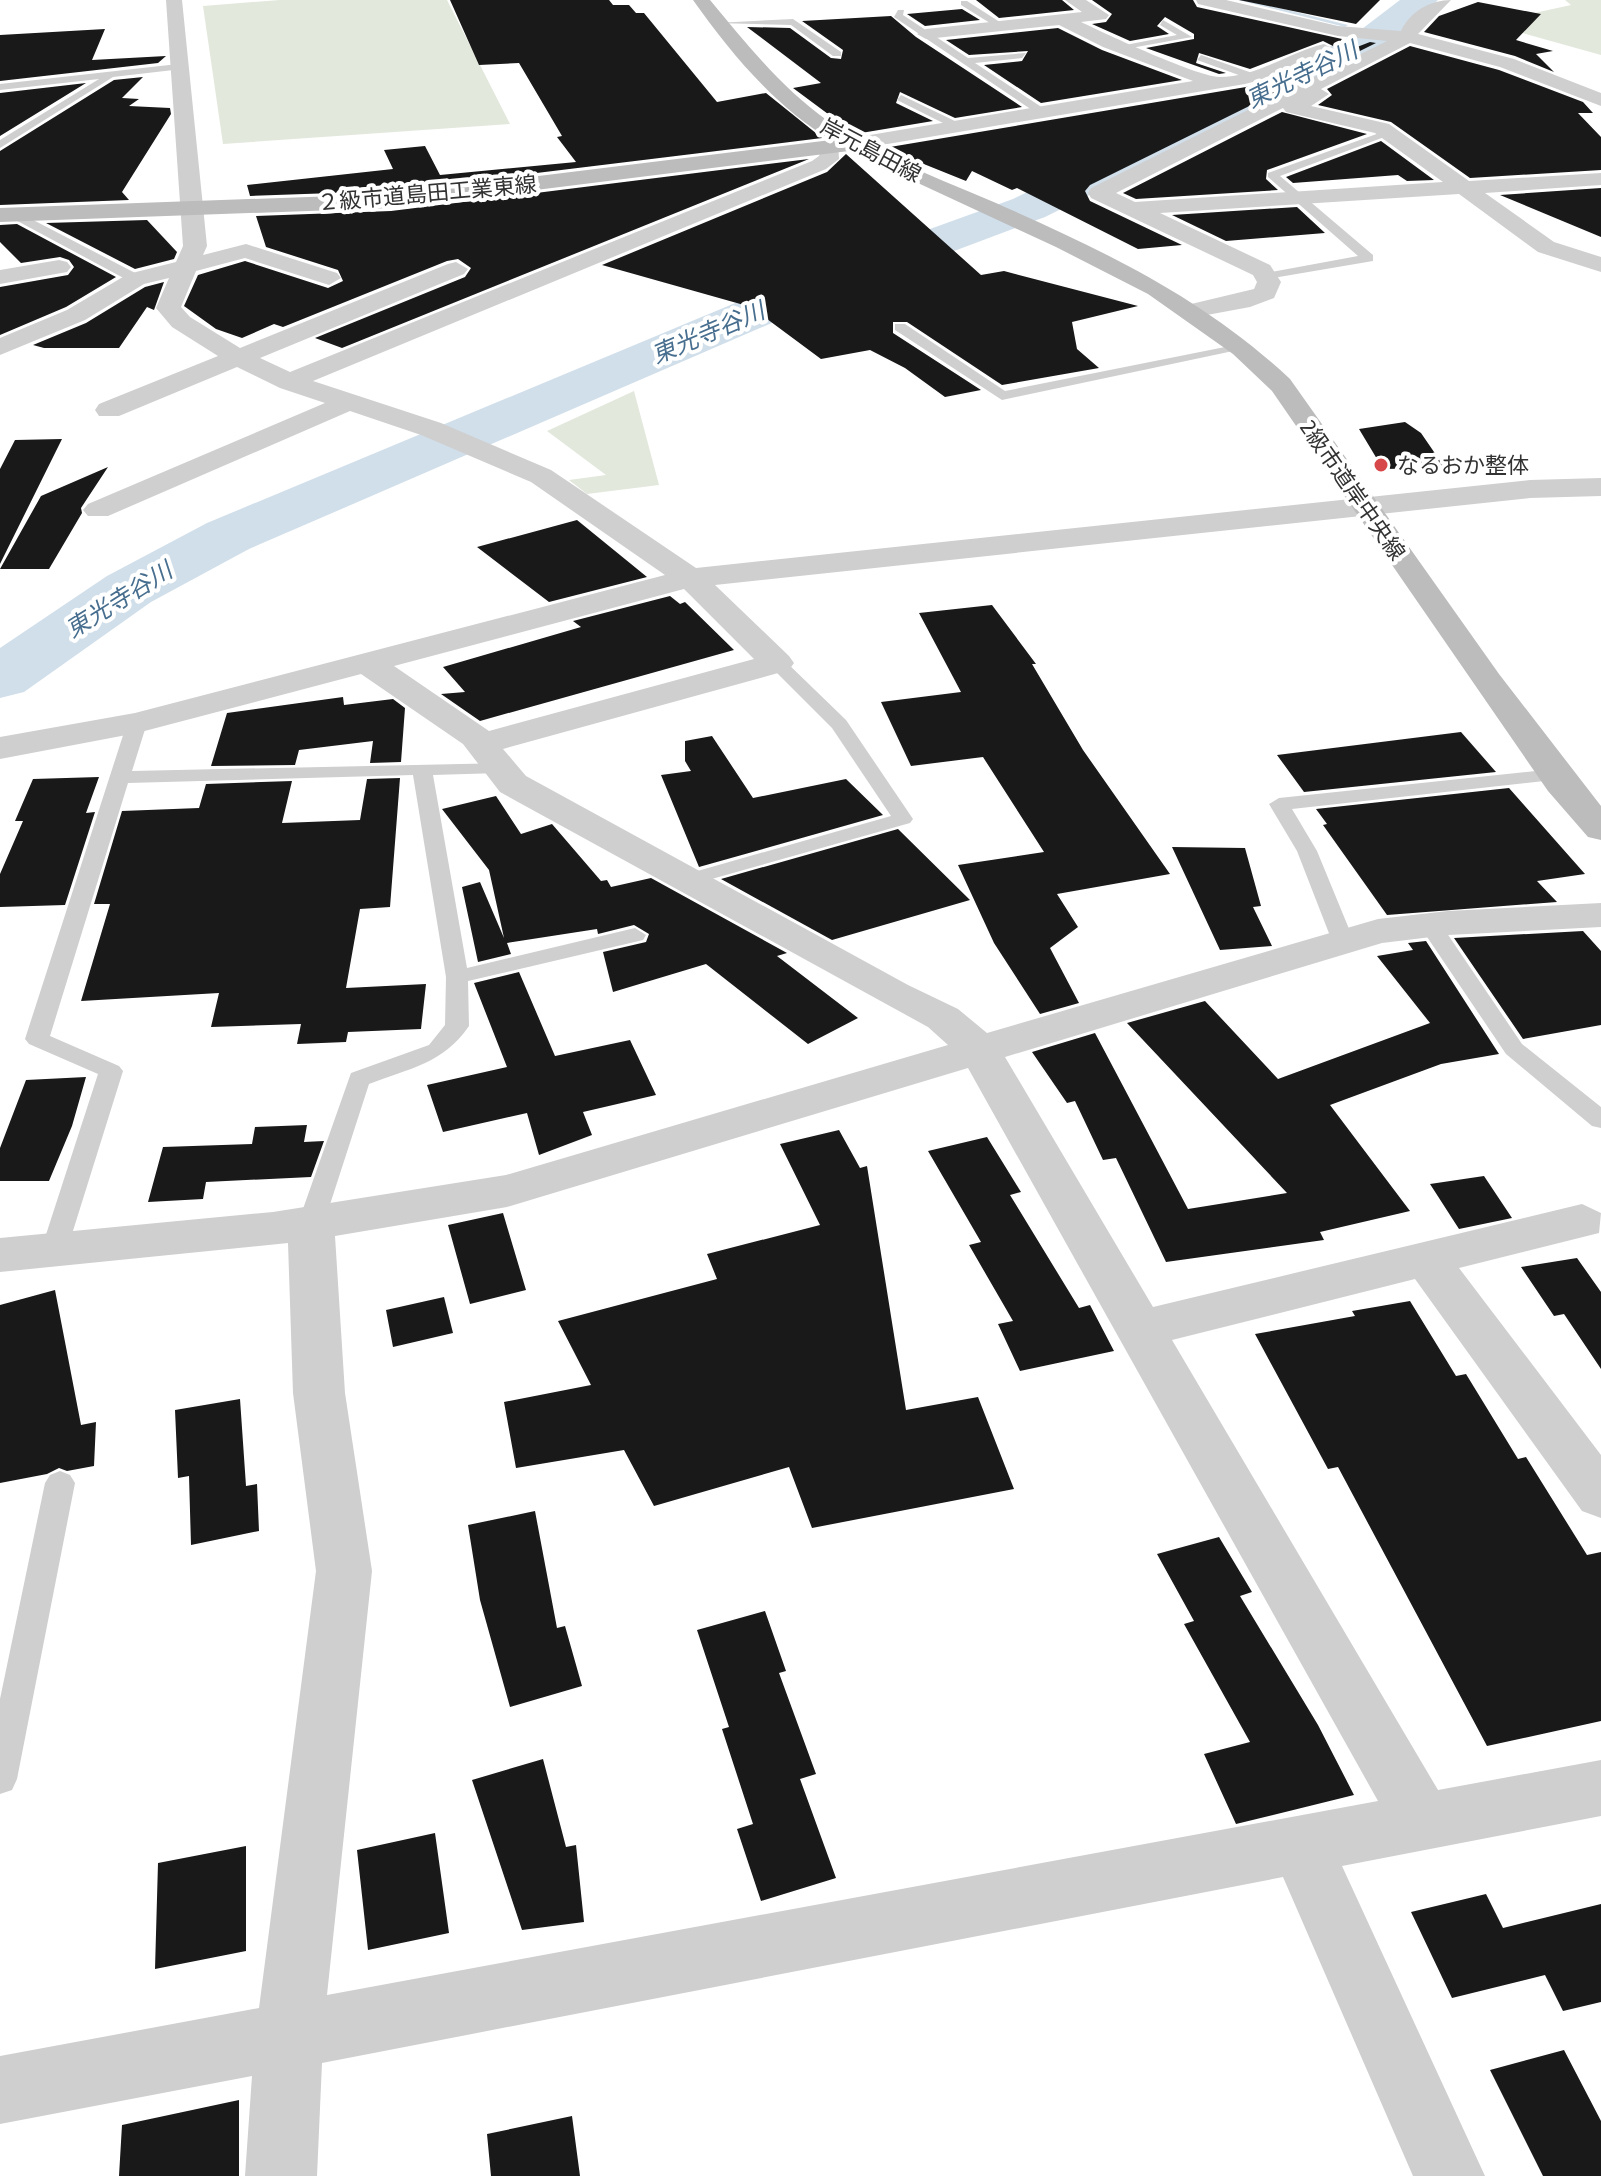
<svg xmlns="http://www.w3.org/2000/svg" width="1601" height="2176" font-family="'Asap Condensed','Noto Sans JP',sans-serif">
  <style>
    .green { fill: #e2e8dc }
    .lines { fill: none; stroke-linecap: round; stroke-linejoin: round }
    .stream { fill: #d1dfeb; fill-rule: evenodd }
    .river { fill: #d1dfeb; fill-rule: evenodd }
    .building { fill: #191919 }
    .lane { fill: #cfcfcf; fill-rule: evenodd }
    .street { fill: #cfcfcf; fill-rule: evenodd }
    .secondary { fill: #bcbcbc; fill-rule: evenodd }
    .poi-dot { fill: #d6484a; stroke: #fff; stroke-width: 3 }
    .labels { text-anchor: middle; stroke-width: 8; stroke-linejoin: round; paint-order: stroke }
    .far-street-label { font-size: 22px; fill: #323232; stroke: #fff }
    .far-poi-label { font-size: 22px; fill: #323232; stroke: #fff; text-anchor: start }
    .far-water-label { font-size: 24px; font-style: italic; fill: #476e8e; stroke: #fff }
  </style>
  <rect width="100%" height="100%" fill="#fff"/>
  <path class="green" d="M280,0H447L510,124L223,144L203,6Z
    M1565,0H1601V55L1519,32L1507,19L1571,5Z
    M634,391L659,485L587,494L569,480L606,475L547,431Z"/>
  <g class="lines">
    <path class="stream" d="M1238,0H1248L1348,25L1345,27Z"/>
    <path class="river" d="M1400,0H1438L1380,51L1045,217L834,296L249,549L151,602L24,692L0,698V648L107,576L207,523L800,276L1013,199L1354,35Z"/>
  </g>
  <path class="building" d="M450,0H609L613,5H629L636,13H644L717,102L766,93L822,138L391,191L250,196L247,185L393,169L384,150L425,146L440,175L576,162L557,137L562,136L519,63L479,65Z
    M976,0H1062L1074,10L999,18Z
    M1092,0H1193L1197,7L1342,39L1335,47L1323,41L1250,69L1199,53L1196,63L1226,73L1219,74L1146,48L1194,39V34L1165,17L1157,26L1169,34L1130,41L1092,24L1106,22L1112,14Z
    M1239,0H1380L1356,24Z
    M1478,2L1541,14L1516,40L1553,51L1536,54L1554,72L1515,56L1424,32L1439,16Z
    M962,9L980,20L925,26L907,14Z
    M891,16L916,37L1022,107L955,118L900,92L896,103L933,121L855,134L793,88L821,83L747,27L790,28L831,58L841,59L843,50L802,21Z
    M1058,28L1102,50L1182,80L1041,103L984,65L1022,61L1028,51L969,55L946,40Z
    M105,29L92,60L166,56L158,63L0,81V35Z
    M1370,42L1376,43L1090,185L1085,191L1090,201L1182,245L1138,249L1017,188L1012,190L972,171L966,181L884,148L1246,87L1296,74L1324,58L1321,61Z
    M1410,46L1499,70L1583,102L1593,113H1578L1601,137V170L1470,178L1391,122L1318,105L1332,95L1327,89Z
    M143,77L122,98L139,99L129,106L170,108L171,114L122,192L129,200L0,205V151L114,80Z
    M86,83L0,136V93Z
    M1282,112L1367,134L1267,170L1266,179L1278,190L1136,199L1123,193Z
    M1381,141L1434,180L1407,181L1398,175L1293,183L1286,177Z
    M846,154L981,275L1004,271L1138,306L1072,322L1077,349L1099,368L1002,385L907,322H893V333L981,390L945,397L905,368L870,350L821,359L751,307L602,265L827,172Z
    M809,159L342,348L315,338L465,277L471,268L458,259L447,261L283,327L274,324L242,338L216,329L184,306L198,275L245,261L328,288L343,281L338,270L266,247L256,216L391,211Z
    M1601,188V237L1500,195Z
    M1297,207L1325,233L1226,241L1172,215Z
    M147,220L177,252L174,259L135,269L46,223Z
    M17,224L116,277L66,307L0,335V287L68,275L74,267L69,260L60,257L21,263L0,242V225Z
    M164,282L154,310L147,307L119,348H44L33,345L86,323L145,287Z
    M1405,422L1421,433L1445,468L1383,469L1359,429Z
    M62,439L0,564V469L15,440Z
    M108,467L81,508L82,513L49,569H0L41,496Z
    M577,520L647,577L549,602L477,547Z
    M670,596L680,604L685,602L734,650L480,721L441,694L465,692L443,667L581,627L573,621Z
    M992,605L1036,664H1032L1083,750L1170,874L1057,894L1078,927L1050,948L1079,1003L1040,1014L994,943L958,865L1044,852L983,757L911,766L881,702L961,692L919,613Z
    M343,697L344,705L393,699L405,708L401,762L370,763L373,741L299,750L295,765L211,766L227,713Z
    M1461,732L1496,772L1304,792L1277,755Z
    M712,736L753,798L846,779L883,815L699,867L661,775L691,771L685,761V741Z
    M99,777L86,813L95,812L65,905L0,907V874L23,821H15L33,779Z
    M400,778L390,907L360,909L346,988L426,984L421,1029L348,1032L346,1042L297,1044L301,1024L211,1027L219,993L81,1001L110,904H94L122,811L199,808L206,784L292,781L282,823L360,820L367,779Z
    M1509,788L1585,874L1537,881L1557,902L1387,915L1323,825L1327,824L1316,809Z
    M496,796L521,834L552,824L601,881L607,880L611,887L651,878L787,953L777,956L858,1018L808,1044L706,964L613,992L603,952L646,942L649,934L634,925L598,934L597,929L507,943L511,954L478,962L462,887L480,882L504,938L489,870L442,809Z
    M898,829L970,900L832,940L721,879Z
    M1172,847L1245,848L1261,906L1253,907L1272,946L1220,950Z
    M1583,931L1601,951V1025L1523,1039L1454,938Z
    M1426,941L1499,1054L1441,1064L1330,1105L1410,1211L1320,1232L1324,1240L1166,1262L1116,1158L1103,1160L1075,1101L1067,1103L1032,1052L1095,1033L1188,1209L1287,1193L1127,1023L1205,1001L1278,1079L1430,1023L1377,956L1413,950L1408,943Z
    M519,972L555,1056L630,1040L656,1095L583,1112L592,1135L539,1155L527,1113L443,1132L427,1085L507,1067L474,983Z
    M86,1077L72,1126L49,1181H0V1148L26,1080Z
    M307,1125L304,1142L324,1141L311,1177L206,1182L203,1199L148,1202L163,1147L252,1144L255,1127Z
    M839,1130L860,1168L867,1166L906,1410L978,1397L1014,1489L812,1528L789,1467L654,1506L624,1450L516,1468L504,1402L591,1385L558,1321L717,1279L707,1254L820,1225L780,1144Z
    M987,1137L1021,1192L1010,1195L1079,1308L1090,1305L1114,1351L1020,1371L998,1324L1013,1321L969,1245L981,1242L928,1151Z
    M1484,1176L1512,1218L1459,1229L1430,1184Z
    M503,1213L526,1290L470,1304L448,1225Z
    M1577,1258L1601,1292V1369L1564,1314L1554,1316L1521,1267Z
    M55,1290L81,1425L96,1422L94,1466L67,1471L59,1468L47,1474L0,1483V1305Z
    M444,1297L453,1333L393,1347L386,1310Z
    M1410,1301L1456,1376L1466,1374L1518,1459L1526,1457L1587,1555L1601,1552V1721L1487,1746L1338,1467L1328,1469L1255,1334L1355,1316L1352,1311Z
    M240,1399L246,1486L257,1484L259,1531L191,1545L189,1476L178,1478L175,1410Z
    M535,1511L557,1628L565,1626L582,1686L510,1707L480,1600L468,1525Z
    M1219,1537L1252,1592L1240,1596L1318,1725L1354,1795L1236,1824L1204,1754L1250,1742L1184,1624L1194,1621L1157,1554Z
    M765,1611L786,1671L779,1673L816,1774L800,1779L836,1878L761,1901L737,1829L753,1824L722,1729L729,1727L697,1630Z
    M543,1759L566,1847L576,1845L584,1922L522,1930L472,1780Z
    M435,1833L449,1933L368,1950L357,1850Z
    M246,1846V1951L155,1969L158,1863Z
    M1486,1894L1503,1928L1601,1904V2002L1563,2011L1545,1975L1452,1998L1411,1912Z
    M1564,2050L1601,2121V2176H1543L1490,2070Z
    M239,2100V2176H119L122,2125Z
    M572,2116L580,2176H491L487,2134Z"/>
  <g class="lines">
    <path class="lane" d="M961,1H967L1006,26L998,28L961,5Z
      M898,10H904L903,15L968,58L1026,53L1022,58L975,63L1043,108V112H1035L894,17Z
      M793,19L841,52V56H833L791,25L715,23Z
      M1163,20L1192,37L1120,50L1115,47L1177,35L1160,25Z
      M1201,55L1255,74L1256,76L1247,78L1197,60Z
      M178,64L182,69L113,77L0,148V140L99,79L0,90V84Z
      M901,95L959,123L960,125L951,127L897,100Z
      M1385,131L1395,133L1280,176L1373,255V261L1261,280L1259,277L1266,273L1358,256L1268,177V173Z
      M14,210L141,276L143,279L131,282L10,217L8,214Z
      M895,324H905L1005,391L1245,343L1252,347L1002,400L895,330Z
      M777,658L783,659L846,720L913,819L910,823L694,884H680L676,880L680,876L891,816L832,728L771,667L768,663Z
      M137,717L147,723L132,771L507,763L510,767L507,771L500,773L433,775L467,968L635,928L646,935L643,940L468,981L469,1026C443,1064 410,1068 369,1084L324,1223L320,1229H302L298,1223L351,1073L429,1045L445,1025L446,977L413,775L128,783L50,1036L119,1066L123,1071L67,1250L63,1257H45L41,1250L98,1074L29,1044L25,1039L127,723Z
      M1555,769L1565,775L1562,779L1292,809L1317,851L1354,941L1343,948L1332,941L1297,851L1269,804L1279,798Z
      M1430,918L1438,920L1522,1044L1601,1107V1128L1592,1126L1506,1054L1419,925Z
      M60,1471L70,1475L75,1483L17,1779L12,1790L0,1794V1699L45,1483L50,1475Z"/>
    <path class="street" d="M166,0H182L207,246L203,255L246,244L337,273L341,278L329,285L245,258L196,271L181,307L190,317L240,348L448,264L456,262L468,269L464,274L260,358L290,372L812,161L819,156L824,143H838L839,159L826,169L313,381L441,423L551,470L696,568L1530,480L1601,478V496L1530,498L715,585L789,656L794,663L789,670L503,749L526,776L908,985L958,1009L987,1033L1378,919L1448,911L1601,903V927L1448,935L1382,943L1005,1057L1153,1307L1582,1204L1601,1213L1599,1233L1459,1268L1601,1455V1518L1582,1511L1415,1279L1172,1340L1438,1790L1601,1760V1816L1342,1866L1485,2176H1413L1283,1877L322,2063L317,2176H245L252,2076L0,2124V2056L259,2008L316,1571L293,1393L288,1243L0,1272V1238L273,1212L506,1175L948,1045L928,1027L500,792L463,744L361,674L137,733L0,759V737L135,713L665,575L531,482L421,435L350,411L108,516H88L83,510L88,504L325,403L280,388L237,367L119,416H99L95,410L99,404L218,356L172,327L156,308L169,278L144,284L85,320L0,355V338L67,310L128,274L176,262L183,246ZM684,589L754,659L489,731L394,666ZM968,1068L1378,1801L327,1995L372,1571L345,1393L335,1236L507,1207Z
      M1065,0H1086L1109,15L1106,19L1081,22C1106,34 1196,76 1219,77C1258,77 1289,52 1324,44L1333,49L1295,71L1245,84L852,150L842,144L852,138L1193,81L1103,47L1059,25L926,39L917,34L926,29L1082,12Z
      M1196,0H1226L1338,26L1401,31C1410,11 1431,0 1451,0L1418,34L1514,59L1601,93V106L1500,67L1410,43L1321,89L1329,94L1311,106L1389,124L1469,181L1601,173V185L1485,193L1554,242L1601,257V272L1538,252L1459,194L1160,213L1270,265L1281,282L1274,298L1250,307L1196,317L1187,315L1184,310L1187,305L1254,289L1257,282L1253,275L1091,198L1088,193L1091,188L1387,41L1338,36L1198,4ZM1283,108L1286,112L1375,133L1443,182L1135,202L1116,193Z
      M59,260L67,262L71,267L67,272L0,284V270Z"/>
    <path class="secondary" d="M693,0H710C746,43 781,88 828,121C878,156 940,179 996,203C1106,252 1202,297 1290,379L1499,674L1601,806V840L1588,837L1548,791L1272,391L1233,354L1148,294L1056,247L849,151L391,208L0,222V208L391,194L831,140C775,107 730,52 693,0Z"/>
  </g>
  <circle class="poi-dot" cx="1381" cy="465" r="8"/>
  <g class="labels">
    <g class="far-street-label">
      <text transform="translate(871 150) rotate(28)" y="8">岸元島田線</text>
      <text transform="translate(427 193) rotate(-5)" y="8">２級市道島田工業東線</text>
      <text transform="translate(1353 490) rotate(55)" y="8">2級市道岸中央線</text>
    </g>
    <g class="far-poi-label">
      <text x="1397" y="473">なるおか整体</text>
    </g>
    <g class="far-water-label">
      <text transform="translate(1302 75) rotate(-26)" y="8">東光寺谷川</text>
      <text transform="translate(708 333) rotate(-23)" y="8">東光寺谷川</text>
      <text transform="translate(119 600) rotate(-32)" y="8">東光寺谷川</text>
    </g>
  </g>
</svg>
